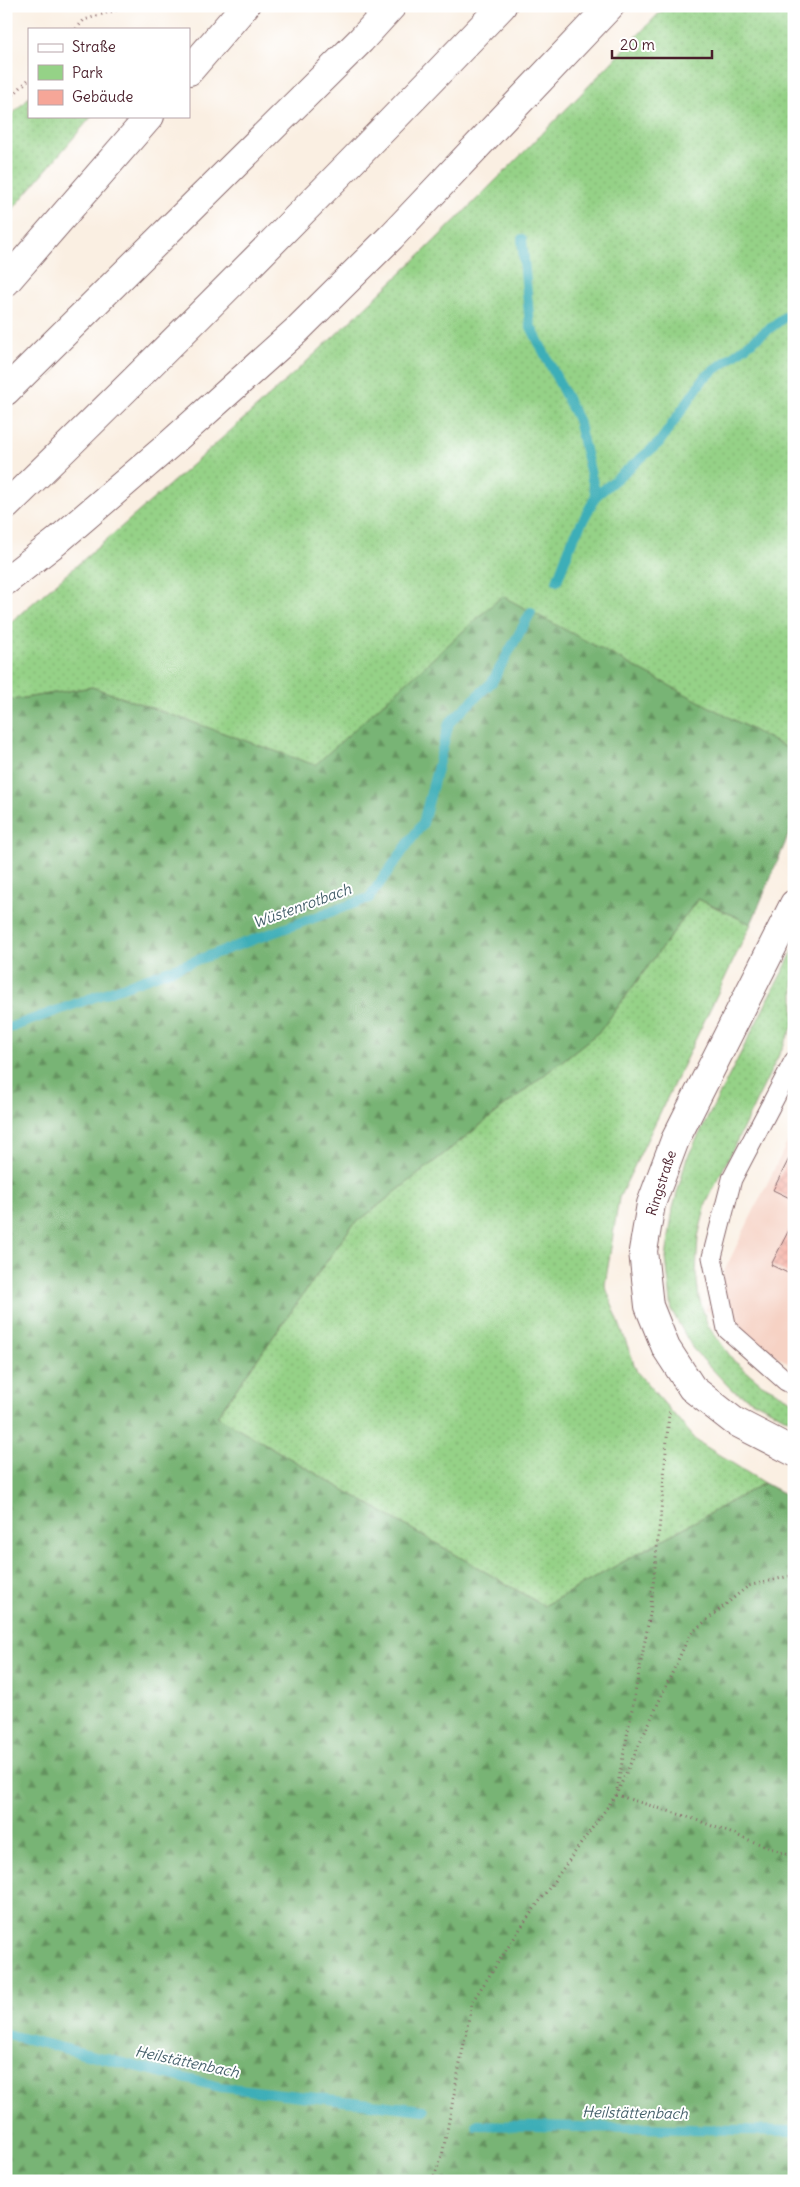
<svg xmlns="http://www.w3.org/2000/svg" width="800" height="2187" font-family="Delius,sans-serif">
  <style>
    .built { fill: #f6d2c4 }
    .green { fill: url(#green-dots); stroke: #707859 }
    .forest { fill: url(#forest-firs); stroke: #616a50 }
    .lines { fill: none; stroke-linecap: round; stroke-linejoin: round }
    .stream { stroke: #3daeb8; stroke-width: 10 }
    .building { fill: url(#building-cross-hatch) }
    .lane-casing { stroke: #88686b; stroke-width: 21 }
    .street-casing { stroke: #88686b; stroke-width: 30 }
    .highway-casing { stroke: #88686b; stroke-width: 30 }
    .path { stroke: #88686b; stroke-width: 3; stroke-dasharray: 1 4; stroke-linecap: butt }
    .lane { stroke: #fff; stroke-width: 19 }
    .street { stroke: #fff; stroke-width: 28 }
    .highway { stroke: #fff; stroke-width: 28 }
    .labels { text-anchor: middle; stroke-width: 4; stroke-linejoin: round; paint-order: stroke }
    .street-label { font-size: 14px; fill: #4a1f2b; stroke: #fff }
    .water-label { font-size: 15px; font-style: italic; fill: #445f6a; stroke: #fff }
  </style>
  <defs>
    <pattern id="green-dots" width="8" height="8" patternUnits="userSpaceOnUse" patternTransform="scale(1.25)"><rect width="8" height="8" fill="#95d287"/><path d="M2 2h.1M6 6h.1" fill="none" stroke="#82b475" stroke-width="1.8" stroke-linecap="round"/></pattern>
    <pattern id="forest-firs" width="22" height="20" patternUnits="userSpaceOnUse" patternTransform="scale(1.25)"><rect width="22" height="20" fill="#78b474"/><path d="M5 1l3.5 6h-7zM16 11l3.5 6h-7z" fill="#64925f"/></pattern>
    <pattern id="building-cross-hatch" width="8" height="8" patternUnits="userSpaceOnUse" patternTransform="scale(1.25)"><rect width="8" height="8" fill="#f6a698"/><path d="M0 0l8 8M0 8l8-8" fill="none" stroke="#d48e83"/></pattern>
  </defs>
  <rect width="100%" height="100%" fill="#fff"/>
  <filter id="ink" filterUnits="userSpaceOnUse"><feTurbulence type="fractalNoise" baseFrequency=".02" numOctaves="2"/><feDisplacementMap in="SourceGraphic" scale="10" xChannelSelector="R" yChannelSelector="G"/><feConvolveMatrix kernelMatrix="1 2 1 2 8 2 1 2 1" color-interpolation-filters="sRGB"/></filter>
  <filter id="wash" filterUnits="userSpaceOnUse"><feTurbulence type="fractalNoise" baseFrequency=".0096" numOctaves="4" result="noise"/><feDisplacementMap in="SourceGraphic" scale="20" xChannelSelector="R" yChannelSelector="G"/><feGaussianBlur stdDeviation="1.12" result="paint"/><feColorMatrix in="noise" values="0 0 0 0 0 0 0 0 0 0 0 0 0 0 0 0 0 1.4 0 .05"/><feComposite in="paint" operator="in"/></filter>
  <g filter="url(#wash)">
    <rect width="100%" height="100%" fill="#faefe2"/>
    <path class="built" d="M794,1129V1367L705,1310Z"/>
    <path class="green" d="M666,6H794V752L502,597L315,766L92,687L6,701V626C169,487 330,346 481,195C544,133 605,69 666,6Z
      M29,97V116H92L6,217V121Z
      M698,899L751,924L619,1198L605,1285L637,1372L697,1441L764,1483L544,1606L217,1416L351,1227L600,1031Z
      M794,949V1024L706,1204L698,1237L696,1273L699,1298L708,1326L734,1361L762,1384L794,1401V1422L732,1390L693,1349L672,1311L666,1258L673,1208L686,1160Z"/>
    <path class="forest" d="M502,596L794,752V822L751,924L698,899L600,1031L351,1227L217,1416L544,1606L764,1483L794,1499V2181H6V701L92,687L315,765Z"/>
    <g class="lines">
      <path class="stream" d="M522,239L530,325L578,420L596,496
        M557,581L572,541L596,496L659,443L704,378L794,310
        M6,1029L369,898L423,823L449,723L492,682L531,612
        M6,2034L220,2087L424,2110
        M476,2125L794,2131"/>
    </g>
    <g id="blocks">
      <path class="building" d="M794,1149V1200L773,1190Z
        M794,1220V1276L771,1265Z"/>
    </g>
  </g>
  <g filter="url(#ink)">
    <use href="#blocks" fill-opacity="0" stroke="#88686b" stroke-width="1"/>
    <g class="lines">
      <defs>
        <path id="lane" d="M794,1061L732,1179L712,1257L727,1329L786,1381L794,1385"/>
        <path id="street" d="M794,904L675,1140L651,1204L643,1251L649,1306L666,1348L692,1388L734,1421L794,1452"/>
        <path id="highway" d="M189,71L245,6
          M6,282L150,116
          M6,391L361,40L392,6
          M6,506C175,342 340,176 502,6
          M6,581L56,542L170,444L296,331L391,237L610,6"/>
      </defs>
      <use href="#lane" class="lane-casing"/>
      <use href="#street" class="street-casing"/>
      <use href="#highway" class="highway-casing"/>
      <path class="path" d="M76,29L84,20L129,6
        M6,102L29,79
        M617,1789L650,1614L662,1501L669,1413L671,1411
        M616,1795L691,1818L794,1857
        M432,2181L442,2156L472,2002L526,1920L616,1795L690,1634L748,1586L794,1575"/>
      <use href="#lane" class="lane"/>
      <use href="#street" class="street"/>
      <use href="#highway" class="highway"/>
    </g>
  </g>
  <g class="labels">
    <g class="street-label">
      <text transform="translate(661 1183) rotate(-72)" y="5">Ringstraße</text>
    </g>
    <g class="water-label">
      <text transform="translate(302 906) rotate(-20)" y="5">Wüstenrotbach</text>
      <text transform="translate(187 2062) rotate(12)" y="5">Heilstättenbach</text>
      <text transform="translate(635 2113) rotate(1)" y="5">Heilstättenbach</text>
    </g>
  </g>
  <rect width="800" height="2187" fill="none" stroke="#fff" stroke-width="25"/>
  <rect x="28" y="28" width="162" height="90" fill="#ffffff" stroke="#b7a5aa"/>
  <rect x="38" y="44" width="25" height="8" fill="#ffffff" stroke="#b7a5aa"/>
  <text x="72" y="52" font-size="15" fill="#4a1f2b">Straße</text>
  <rect x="38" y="65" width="25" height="15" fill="#95d287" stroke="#b7a5aa"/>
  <text x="72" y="78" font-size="15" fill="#4a1f2b">Park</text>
  <rect x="38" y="90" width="25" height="15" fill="#f6a698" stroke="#b7a5aa"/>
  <text x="72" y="102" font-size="15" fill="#4a1f2b">Gebäude</text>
  <path d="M612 50v8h100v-8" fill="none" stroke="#4a1f2b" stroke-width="2.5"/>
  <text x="620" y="50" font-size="15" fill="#4a1f2b" stroke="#ffffff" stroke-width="4" paint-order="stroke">20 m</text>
</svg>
